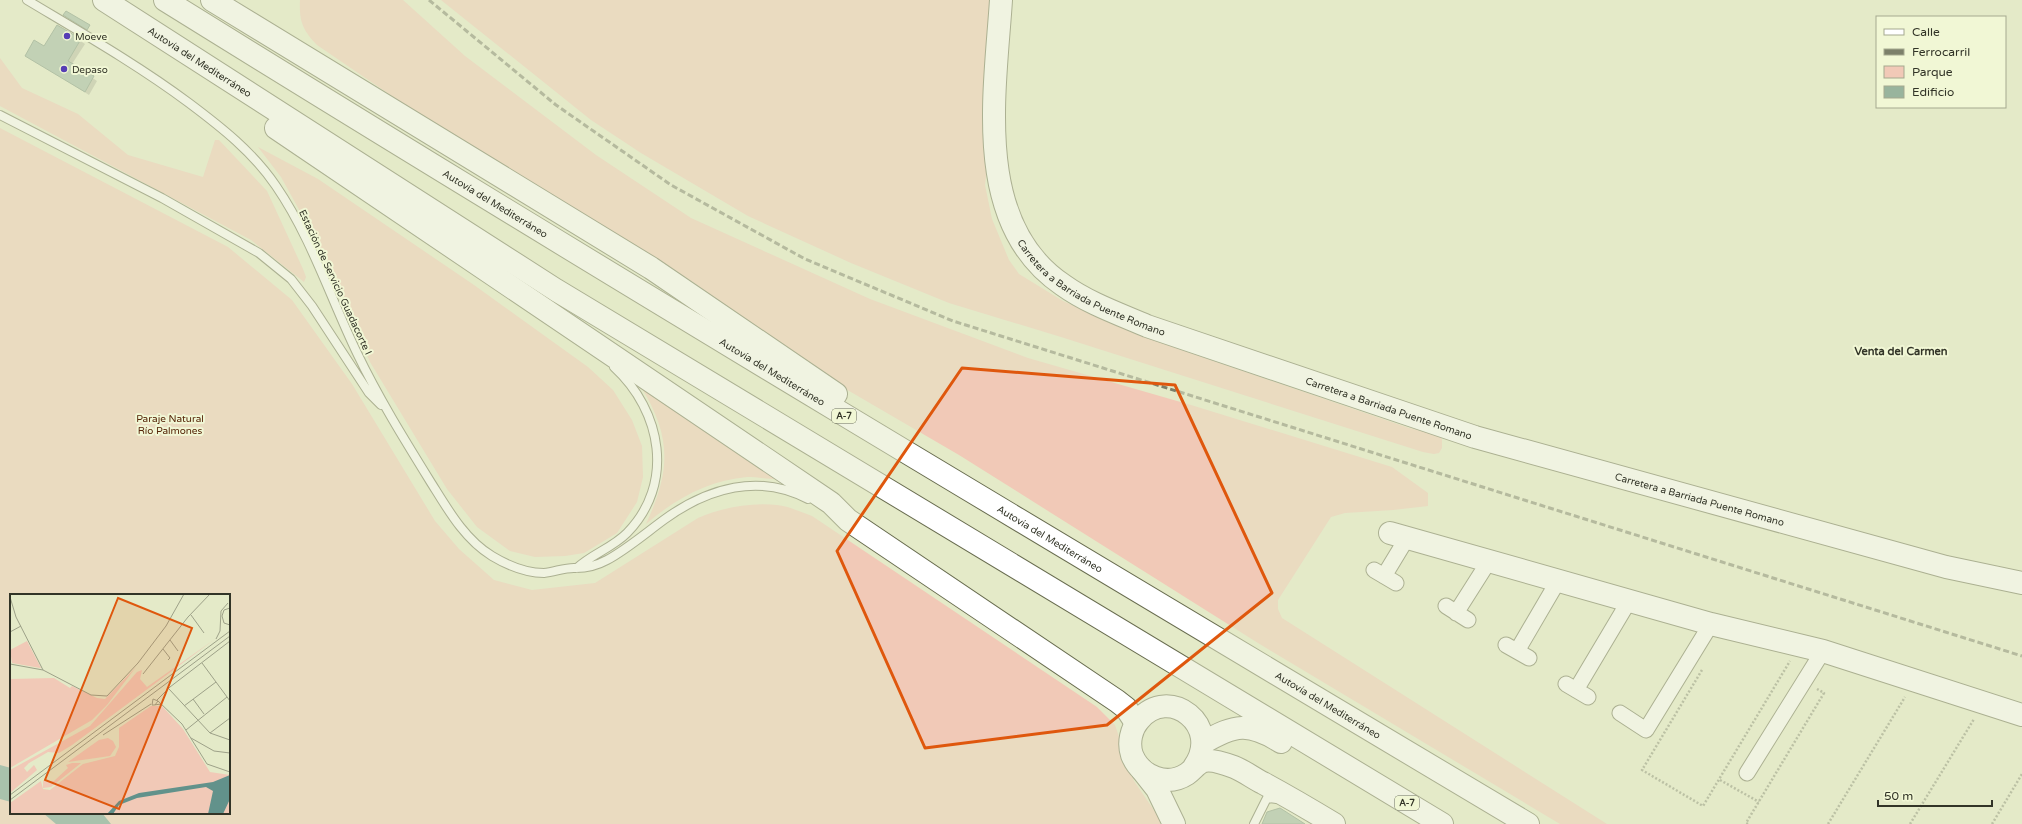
<svg xmlns="http://www.w3.org/2000/svg" width="2022" height="824" font-family="'Varela Round',sans-serif">
  <style>
    .green { fill: #f1c9b7; fill-rule: evenodd }
    .water { fill: #62928b }
    .shadow { fill: #0003 }
    .building { fill: #99b49d; stroke: #76907a }
    .lines { fill: none; stroke-linecap: round; stroke-linejoin: round }
    .lane-casing { stroke: #686c4f; stroke-width: 10 }
    .street-casing { stroke: #686c4f; stroke-width: 17 }
    .secondary-casing { stroke: #686c4f; stroke-width: 24 }
    .highway-casing { stroke: #686c4f; stroke-width: 24 }
    .path { stroke: #8b9078; stroke-width: 2.5; stroke-dasharray: 2 2; stroke-linecap: butt }
    .lane { stroke: #fff; stroke-width: 8 }
    .street { stroke: #fff; stroke-width: 15 }
    .secondary { stroke: #fff; stroke-width: 22 }
    .highway { stroke: #fff; stroke-width: 22 }
    .rail { stroke: #7c806a; stroke-width: 3; stroke-dasharray: 6 3; stroke-linecap: butt }
    .marked { fill: none; stroke: #df570d; stroke-width: 3; stroke-linejoin: round }
    .poi-dot { fill: #563db5; stroke: #f1f7d5; stroke-width: 1.5 }
    .labels { text-anchor: middle; stroke-width: 4; stroke-linejoin: round; paint-order: stroke }
    .shield { fill: #f1f7d5; stroke: #6b6e5b; stroke-width: 1 }
    .shield-label { font-size: 9px; font-weight: bold; fill: #323427 }
    .poi-label { font-size: 10px; fill: #323427; stroke: #f1f7d5; text-anchor: start }
    .street-label { font-size: 10px; fill: #323427; stroke: #f1f7d5 }
    .park-label { font-size: 10px; fill: #562508; stroke: #f1f7d5 }
    .neighbourhood-label { font-size: 11px; font-weight: bold; fill: #323427; stroke: #f1f7d5 }
    .inset-road { fill: none; stroke: #9da188; stroke-width: 1 }
    .view { fill: #df570d; fill-opacity: 0.15; stroke: #df570d; stroke-width: 2 }
    .inset-edge { fill: none; stroke: #323427; stroke-width: 2 }
  </style>
  <rect width="100%" height="100%" fill="#e4eac8"/>
  <path class="green" d="M300,0H403L465,56L596,155L691,218L870,299L1028,358L1191,405L1392,467L1428,493V506L1393,510L1345,513L1331,517L1278,600V609L1282,618L1607,824H1560L1258,643L959,455L796,360L693,282L433,124L317,45C303,30 299,22 300,0Z
    M441,0H993L988,160L985,185L992,219L1009,260L1019,274L1063,301L1147,338L1409,428L1437,435L1442,439V448L1439,453L1434,454L1423,452L1061,337L949,303L851,263L748,216L641,153L591,120Z
    M0,58L22,88L78,114L128,155L203,177L215,140H219L267,191L303,269L306,277L304,282L251,240L0,106Z
    M0,128L228,247L292,300L352,384L435,521L459,549L494,580L532,590L595,583L698,518C721,508 751,502 777,505C788,506 801,512 812,516L1097,707L1115,725L1134,781L1160,819V824H0ZM11,595H229V813H11Z
    M258,147L318,179L474,285L588,367L613,390L632,420L642,446L643,477L637,502L617,533L584,553L565,556L535,557L510,551L477,527L447,489L370,362L335,283L307,224L281,177Z
    M640,385L778,479C768,479 757,477 747,477C709,480 675,499 646,524C671,470 672,437 640,385Z"/>
  <path class="water" d="M0,765L11,768V802L0,799Z
    M43,813H102L111,824H56Z"/>
  <path class="shadow" d="M58,26L85,44L72,64L97,81L89,95L27,55L45,48Z"/>
  <path class="building" d="M66,11L90,25L87,30L63,15Z
    M57,25L81,39L68,61L94,76L85,92L25,56L34,40L44,46Z
    M1280,808L1305,824H1262L1267,812Z"/>
  <g class="lines">
    <defs>
      <path id="lane" d="M27,0C82,33 138,65 189,103C221,127 253,152 276,186C311,237 330,297 357,353C378,397 404,439 430,481C447,508 464,539 492,556C507,565 527,573 544,573C555,572 566,567 576,568C587,568 596,566 607,560C626,550 647,532 665,519C708,488 759,473 808,499
        M0,115L162,198L259,253L291,279L312,306L369,393L381,405
        M577,568C592,554 612,548 627,533C675,484 662,411 614,367
        M1254,824L1267,798L1277,799"/>
      <path id="street" d="M1374,570L1396,583
        M1384,576L1407,538
        M1446,606L1468,620
        M1456,613L1489,561
        M1506,645L1529,658
        M1517,651L1558,581
        M1566,684L1588,697
        M1576,690L1629,601
        M1620,713L1646,730L1711,624
        M1747,773L1823,651"/>
      <g id="secondary">
        <path id="s1" d="M1001,0C995,93 972,224 1063,285C1088,303 1119,314 1147,326L1475,437L1946,567L2022,583"/>
        <path d="M1390,533L1711,624L1823,651L2022,715"/>
        <path d="M1194,767C1223,726 1169,684 1139,720C1131,729 1128,743 1132,755C1141,777 1167,787 1187,774C1193,770 1197,763 1204,761C1212,759 1226,764 1234,767C1244,771 1253,778 1263,783C1287,796 1311,810 1334,824"/>
        <path d="M1142,770L1157,789L1174,824"/>
      </g>
      <g id="highway">
        <path id="s2" d="M104,0L556,290L1442,824"/>
        <path id="s3" d="M165,0C616,280 1072,552 1528,824"/>
        <path d="M212,0L651,268L836,394"/>
        <path d="M276,128L831,503L848,520L1117,701L1126,708L1136,723"/>
        <path d="M1203,743C1235,724 1249,722 1281,742"/>
      </g>
    </defs>
    <use href="#lane" class="lane-casing"/>
    <use href="#street" class="street-casing"/>
    <use href="#secondary" class="secondary-casing"/>
    <use href="#highway" class="highway-casing"/>
    <path class="path" d="M1702,670L1642,770L1703,806L1790,661
      M1720,780L1759,802
      M1748,824L1746,823L1824,693L1817,689
      M1828,824L1905,697
      M1910,824L1974,719
      M1992,824L2022,774"/>
    <use href="#lane" class="lane"/>
    <use href="#street" class="street"/>
    <use href="#secondary" class="secondary"/>
    <use href="#highway" class="highway"/>
    <path class="rail" d="M429,0L556,105L671,185L805,259L953,321L2022,656"/>
  </g>
  <path d="M0 0H2022V824H0ZM962,368L1175,385L1272,593L1107,725L925,748L837,551Z" fill="#e4eac8" fill-opacity=".55" fill-rule="evenodd"/>
  <path class="marked" d="M962,368L1175,385L1272,593L1107,725L925,748L837,551Z"/>
  <g class="poi-dot">
    <circle cx="67" cy="36" r="4"/>
    <circle cx="64" cy="69" r="4"/>
  </g>
  <g class="labels">
    <g class="shield">
      <rect x="832" y="409" width="24" height="14" rx="3"/>
      <rect x="1395" y="796" width="24" height="14" rx="3"/>
    </g>
    <g class="shield-label">
      <text x="844" y="419">A-7</text>
      <text x="1407" y="806">A-7</text>
    </g>
    <g class="poi-label">
      <text x="75" y="40">Moeve</text>
      <text x="72" y="73">Depaso</text>
    </g>
    <g class="street-label">
      <text dy="4" stroke="none"><textPath href="#s2" startOffset="114">Autovía del Mediterráneo</textPath></text>
      <text dy="4" stroke="none"><textPath href="#s3" startOffset="388">Autovía del Mediterráneo</textPath></text>
      <text transform="translate(336 282) rotate(65)" y="4">Estación de Servicio Guadacorte I</text>
      <text dy="4" stroke="none"><textPath href="#s1" startOffset="332">Carretera a Barriada Puente Romano</textPath></text>
      <text dy="4" stroke="none"><textPath href="#s3" startOffset="712">Autovía del Mediterráneo</textPath></text>
      <text dy="4" stroke="none"><textPath href="#s1" startOffset="656">Carretera a Barriada Puente Romano</textPath></text>
      <text dy="4" stroke="none"><textPath href="#s1" startOffset="980">Carretera a Barriada Puente Romano</textPath></text>
      <text dy="4" stroke="none"><textPath href="#s3" startOffset="1036">Autovía del Mediterráneo</textPath></text>
      <text dy="4" stroke="none"><textPath href="#s3" startOffset="1360">Autovía del Mediterráneo</textPath></text>
    </g>
    <g class="park-label">
      <text x="170" y="422">Paraje Natural<tspan x="170" dy="12">Río Palmones</tspan></text>
    </g>
    <g class="neighbourhood-label">
      <text x="1901" y="355">Venta del Carmen</text>
    </g>
  </g>
  <g transform="translate(10 594)">
    <rect width="220" height="220" fill="#e4eac8"/>
    <path d="M205,45L62,151L49,159L38,158L19,169L14,174L17,178L24,171L27,176L0,199V176L80,132L127,78L132,76L130,85L137,93ZM17,47L31,74H30L2,69L0,56ZM126,73L97,111L82,126L0,174V85L44,84L60,94L62,92L87,104L95,105ZM141,112H152L173,135L200,178L220,181V220H0V209L31,187L33,195L40,196L73,170L105,162L109,153V134ZM98,144L103,147L106,153L100,162L58,168L89,146ZM62,169H71L41,193L33,194V187H44L58,174L56,171Z" fill="#f1c9b7"/>
    <path d="M220,181V205L213,220H198L203,197L196,193L127,204L109,211L103,220H97L109,207L129,199L203,188Z" fill="#62928b"/>
    <path class="inset-road" d="M0,3L6,23L33,76M220,14L214,16L212,22L214,29L220,31M181,21L194,39M0,38L11,32M206,45L210,37L211,17L218,9M160,46L168,57M153,55L160,64L158,66M192,69L220,107M0,70L33,76L81,101L97,102L128,69L156,32L174,0M133,80L178,23L200,0M159,95L200,139L220,146M183,105L194,120M147,106L160,93L220,47M148,107L172,130L197,170L220,178M145,111L148,107L143,105L142,111H144L151,110M174,112L206,88M176,136L217,103M200,139L220,124M93,141L141,110M181,144L204,157L220,159M0,201L220,37M0,206L220,42"/>
    <path class="view" d="M108,4L182,34L109,215L35,186Z"/>
    <rect width="220" height="220" class="inset-edge"/>
  </g>
  <rect x="1876" y="16" width="130" height="92" fill="#f1f7d5" stroke="#a5a98f"/>
  <rect x="1884" y="29" width="20" height="6" fill="#ffffff" stroke="#a5a98f"/>
  <text x="1912" y="36" font-size="12" fill="#323427">Calle</text>
  <rect x="1884" y="49" width="20" height="6" fill="#7c806a" stroke="#a5a98f"/>
  <text x="1912" y="56" font-size="12" fill="#323427">Ferrocarril</text>
  <rect x="1884" y="66" width="20" height="12" fill="#f1c9b7" stroke="#a5a98f"/>
  <text x="1912" y="76" font-size="12" fill="#323427">Parque</text>
  <rect x="1884" y="86" width="20" height="12" fill="#99b49d" stroke="#a5a98f"/>
  <text x="1912" y="96" font-size="12" fill="#323427">Edificio</text>
  <path d="M1878 800v6h114v-6" fill="none" stroke="#323427" stroke-width="2"/>
  <text x="1884" y="800" font-size="12" fill="#323427" stroke="#f1f7d5" stroke-width="3" paint-order="stroke">50 m</text>
</svg>
